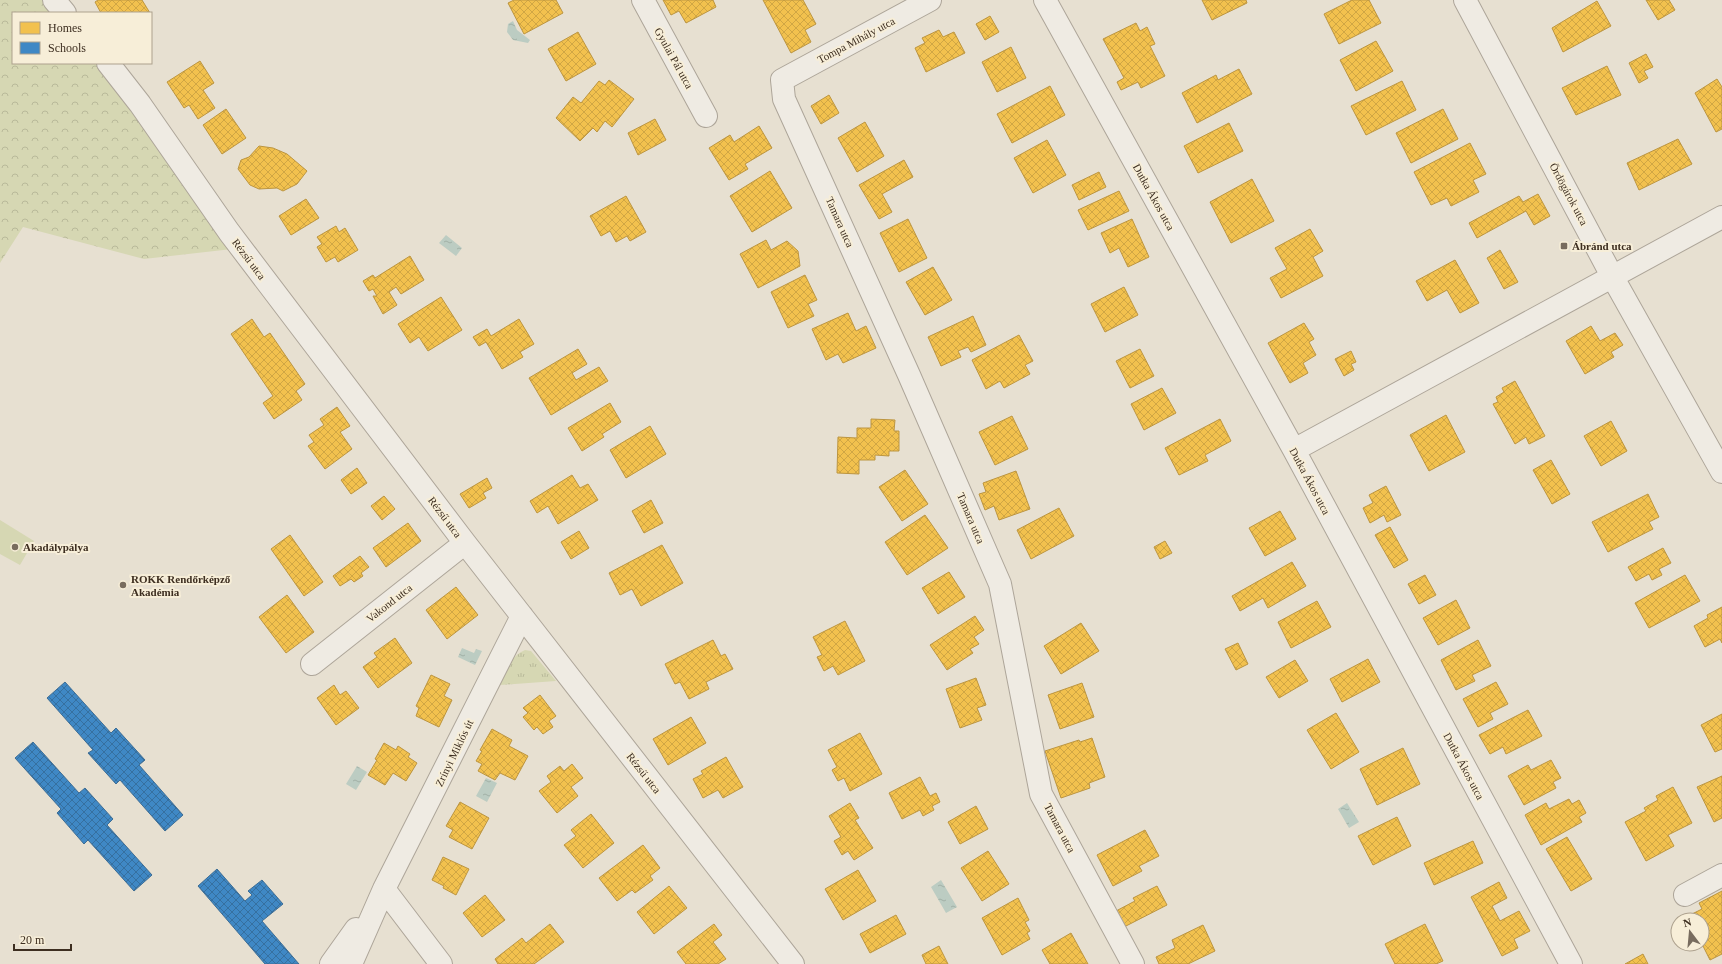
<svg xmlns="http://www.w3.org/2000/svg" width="1722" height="964" font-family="'Times New Roman',serif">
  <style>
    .grass { fill: url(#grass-tufts) }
    .forest { fill: url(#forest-crowns) }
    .garden { fill: #d6d7b3 }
    .water { fill: url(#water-ripples) }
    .homes { fill: url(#homes-cross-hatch); stroke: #bc9540 }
    .schools { fill: url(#schools-cross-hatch); stroke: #3e6d94 }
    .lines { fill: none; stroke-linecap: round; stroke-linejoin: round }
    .minor-casing { stroke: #ada599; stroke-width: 24 }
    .minor { stroke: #efebe3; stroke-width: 22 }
    .poi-dot { fill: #786c5e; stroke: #f7eed8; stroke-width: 1.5 }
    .labels { text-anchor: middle; stroke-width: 4; stroke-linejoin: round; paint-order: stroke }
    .street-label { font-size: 11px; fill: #3d2e20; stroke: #f7eed8 }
    .poi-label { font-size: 11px; font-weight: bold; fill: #3d2e20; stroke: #f7eed8; text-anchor: start }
  </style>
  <defs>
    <pattern id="grass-tufts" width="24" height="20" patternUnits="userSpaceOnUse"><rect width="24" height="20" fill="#d6d7b3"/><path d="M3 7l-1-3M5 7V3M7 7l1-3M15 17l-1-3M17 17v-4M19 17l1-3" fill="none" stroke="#b9b99a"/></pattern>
    <pattern id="forest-crowns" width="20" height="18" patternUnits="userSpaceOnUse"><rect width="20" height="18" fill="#d6d7b3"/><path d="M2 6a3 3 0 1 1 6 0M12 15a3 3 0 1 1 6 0" fill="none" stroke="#b9b99a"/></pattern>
    <pattern id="water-ripples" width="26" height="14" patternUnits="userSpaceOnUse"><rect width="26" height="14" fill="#bcccc2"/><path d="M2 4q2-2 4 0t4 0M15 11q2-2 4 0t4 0" fill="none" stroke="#a2b0a6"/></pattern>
    <pattern id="homes-cross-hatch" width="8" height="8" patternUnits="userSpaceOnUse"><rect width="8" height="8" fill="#f2c14e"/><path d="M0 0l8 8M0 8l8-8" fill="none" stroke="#d0a644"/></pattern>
    <pattern id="schools-cross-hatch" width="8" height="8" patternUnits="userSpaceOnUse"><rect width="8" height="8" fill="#3f88c5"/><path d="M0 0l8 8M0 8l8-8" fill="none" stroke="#3670a0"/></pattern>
  </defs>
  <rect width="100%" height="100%" fill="#e7e0d1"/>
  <path class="grass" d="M525,650L531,651L556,681L500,685C506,672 510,656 525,650Z"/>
  <path class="forest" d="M0,0H54L65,13H13V63H108L241,248L144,259L23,227L0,263Z"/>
  <path class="garden" d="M0,520L34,541L20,565L0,554Z"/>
  <path class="water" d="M513,21L517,30L530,40L528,43L513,40L507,32L508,24Z
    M446,235L462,248L456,256L439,243Z
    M462,648L474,653L476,649L482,651L475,665L458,657Z
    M357,766L367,772L356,790L346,784Z
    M486,778L497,783L487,802L476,796Z
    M1347,803L1359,822L1349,828L1338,809Z
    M941,880L957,907L946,913L931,887Z"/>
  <path class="homes" d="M98,0H142L150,13H101L95,2Z
    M514,0H556L563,13L524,34L508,3Z
    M663,0H713L716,7L686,23L679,11L671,15Z
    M763,0H803L816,24L805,30L811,42L791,53Z
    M1202,0H1246L1247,3L1212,20Z
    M1352,0H1369L1381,23L1339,44L1324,14Z
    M1646,0H1669L1675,10L1658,20Z
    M1597,1L1611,26L1563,52L1552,28Z
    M990,16L999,32L985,40L976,24Z
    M1136,23L1140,31L1147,27L1155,44L1150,46L1165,76L1141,88L1138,82L1121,90L1117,82L1124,78L1103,39Z
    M939,30L943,37L954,32L965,53L926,72L915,48L925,43L922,38Z
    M578,32L596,64L566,81L548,49Z
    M1376,41L1393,71L1356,91L1340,60Z
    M1011,47L1026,78L997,92L982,62Z
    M1646,54L1653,67L1644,71L1648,78L1639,83L1629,63Z
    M200,61L214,83L203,90L215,108L198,119L189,105L184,108L167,82Z
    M1607,66L1621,95L1576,115L1562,88Z
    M1239,69L1252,94L1197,123L1182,93L1216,75L1218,80Z
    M1717,79L1722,87V129L1716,132L1695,93Z
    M609,80L634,99L612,127L605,121L597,132L593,128L580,141L556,118L573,97L581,103L599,81L605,85Z
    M1402,81L1416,110L1366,135L1351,106Z
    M1050,86L1065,115L1012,143L997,114Z
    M829,95L839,113L821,124L811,106Z
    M226,109L246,138L222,154L203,125Z
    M1443,109L1458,139L1411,163L1396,133Z
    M655,119L666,140L638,155L628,133Z
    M865,122L884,156L857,172L838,138Z
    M1229,123L1243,151L1198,173L1184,146Z
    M759,126L772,148L745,164L748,169L729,180L709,148L730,135L734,142Z
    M1678,139L1692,164L1639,190L1627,163Z
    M1047,140L1066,175L1033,193L1014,158Z
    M1470,143L1486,174L1473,180L1479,192L1451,206L1447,198L1431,205L1414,172Z
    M259,146L273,148L287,154L307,171L297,184L283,191L277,188L259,189L250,185L238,169L241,160L249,157Z
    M904,160L913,177L882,194L892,212L879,219L859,185Z
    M770,171L792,208L752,232L730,196Z
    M1099,172L1106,187L1079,200L1072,185Z
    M1252,179L1274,221L1231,243L1210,202Z
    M1119,191L1129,211L1088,230L1078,210Z
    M1538,194L1550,216L1534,225L1526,211L1477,238L1469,223L1519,196L1523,202Z
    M626,196L646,232L630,241L627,236L616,242L610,231L601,236L590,216Z
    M306,199L319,218L291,235L279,216Z
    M908,219L927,258L899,272L880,233Z
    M1132,219L1149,257L1128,267L1119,248L1110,253L1101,233Z
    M336,226L339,232L345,228L358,250L338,262L335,257L326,262L317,247L322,244L317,237Z
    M1310,229L1323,251L1313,257L1323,276L1281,298L1270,278L1287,269L1275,248Z
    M766,240L771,250L787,241L798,251L800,266L758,288L740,254Z
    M1500,250L1518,282L1504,289L1487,258Z
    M410,256L424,280L401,294L396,287L389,292L397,305L383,314L373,296H377L373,289L369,291L363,281L373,275L375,278Z
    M1455,260L1479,303L1460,313L1447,290L1427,301L1416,281Z
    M933,267L952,300L925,315L906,282Z
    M805,275L817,300L808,304L814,316L788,328L771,292Z
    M1124,287L1138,315L1105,332L1091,304Z
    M441,297L462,330L428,351L419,337L410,343L398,324Z
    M848,313L856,331L866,326L876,348L843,363L838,354L826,360L812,329Z
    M973,316L986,345L971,352L968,347L958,351L961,357L941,366L928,337Z
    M252,319L264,337L270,333L305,384L296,391L302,400L274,419L263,403L273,396L231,334Z
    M519,319L534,344L520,352L523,357L502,369L486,342L479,346L473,337L487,329L491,336Z
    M1304,323L1314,339L1309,342L1316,355L1303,363L1308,373L1290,383L1268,343Z
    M1591,326L1600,341L1615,333L1623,345L1611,352L1614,357L1585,374L1566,341Z
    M1019,335L1033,361L1025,365L1030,374L1004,388L1000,381L986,389L972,360Z
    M578,349L587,364L572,373L576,380L599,367L608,381L551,415L529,378Z
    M1140,349L1154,376L1130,388L1116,361Z
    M1351,351L1356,362L1351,364L1354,370L1344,376L1335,359Z
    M1515,381L1545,436L1529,444L1526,437L1515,444L1493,404L1498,402L1496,397L1504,392L1502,388Z
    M1162,388L1176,413L1144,430L1131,404Z
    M610,403L621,422L602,434L604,437L582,451L568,428Z
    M337,407L350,426L340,432L352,449L325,469L308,446L314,442L309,435L324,425L320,419Z
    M1446,415L1465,452L1429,471L1410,435Z
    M1012,416L1028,449L995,465L979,432Z
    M871,419L895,420L894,431H899V451H889V456L875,455V460H859V474L837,473L838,437L857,438V428H871Z
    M1220,419L1231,441L1205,455L1208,461L1179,475L1165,448Z
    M1611,421L1627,451L1601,466L1584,436Z
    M650,426L666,454L626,478L610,450Z
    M1551,460L1570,494L1552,504L1533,470Z
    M357,468L367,483L351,494L341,480Z
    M905,470L928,504L902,521L879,487Z
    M1016,471L1030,509L999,520L994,506L985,510L979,494L986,492L983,483Z
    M572,475L580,488L588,484L598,500L558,524L548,506L537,513L530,501Z
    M487,478L492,488L483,493L486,498L469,508L460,494Z
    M1386,486L1401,515L1387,522L1384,515L1370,523L1363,508L1373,503L1369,495Z
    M1648,494L1659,517L1649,522L1653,529L1608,552L1592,522Z
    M384,496L395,509L382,520L371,506Z
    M651,500L663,523L644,533L632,511Z
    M1059,508L1074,536L1031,559L1017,530Z
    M1280,511L1296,539L1265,556L1249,528Z
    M925,515L948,548L907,575L885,542Z
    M408,523L421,541L386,567L373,548Z
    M1390,527L1408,560L1394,568L1375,535Z
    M579,531L589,548L571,559L561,542Z
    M290,535L323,582L304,596L271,549Z
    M1165,541L1172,553L1160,559L1154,547Z
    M662,545L683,583L641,606L632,589L620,595L609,573Z
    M1663,548L1671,563L1659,569L1662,575L1652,580L1649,574L1636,581L1628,567Z
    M360,556L369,567L361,573L363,576L354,582L351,579L340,586L333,576Z
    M1292,562L1306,586L1268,608L1263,598L1240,611L1232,596Z
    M949,572L965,597L938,614L922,588Z
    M1425,575L1436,595L1419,604L1408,584Z
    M1685,575L1700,601L1649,628L1635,603Z
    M456,587L478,615L447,639L426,610Z
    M287,595L314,632L286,653L259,617Z
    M1456,600L1470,628L1438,645L1423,618Z
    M1317,601L1331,627L1291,648L1278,622Z
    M1722,607V643L1720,639L1705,647L1694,626L1708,618L1707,615Z
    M975,616L984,630L974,637L979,644L970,649L973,653L947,670L930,645Z
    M845,621L865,661L838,675L833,666L824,671L817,657L822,655L813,637Z
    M1081,623L1099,651L1061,674L1044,646Z
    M395,638L412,663L378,688L363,667L377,657L374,653Z
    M713,640L721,656L725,654L733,669L706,682L709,689L689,699L680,682L675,684L665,664Z
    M1478,640L1491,666L1472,675L1475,681L1456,690L1441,660Z
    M1238,643L1248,664L1236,670L1225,649Z
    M1368,659L1380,682L1342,702L1330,679Z
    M1295,660L1308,681L1279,698L1266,677Z
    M431,675L450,684L444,696L452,700L439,727L416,716L419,708L416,706Z
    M976,678L986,705L977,708L982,720L960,728L946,689Z
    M1496,682L1508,704L1490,713L1493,719L1478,727L1463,699Z
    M1082,683L1094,717L1060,729L1048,695Z
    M334,685L340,695L346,691L359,708L336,725L317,698Z
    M540,695L556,716L549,721L553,727L543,734L537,727L534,730L523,717L528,713L523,708Z
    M1528,710L1542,736L1506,754L1503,747L1490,754L1479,735Z
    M1336,713L1359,752L1331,769L1307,730Z
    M1722,714V749L1715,752L1701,725Z
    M691,717L706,743L668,765L653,739Z
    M492,729L512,740L509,746L528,756L515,780L500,773L495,780L478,771L482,764L476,761L482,751L480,750Z
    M860,733L882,774L850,791L844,778L838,781L832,770L837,767L828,750Z
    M1092,738L1105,777L1089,783L1090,788L1061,798L1045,751L1079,740L1080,742Z
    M384,743L396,750L398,746L410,754L408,757L417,763L406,781L393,773L385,785L368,775L377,760L375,759Z
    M1403,748L1420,784L1377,805L1360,769Z
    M726,757L743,787L723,798L718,790L703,798L693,779L703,774L701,771Z
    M1551,760L1561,778L1553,782L1556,788L1524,805L1508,776L1528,765L1531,770Z
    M572,764L583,778L571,787L578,796L557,813L539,791L551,782L547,776L560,766L564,771Z
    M1722,776V818L1714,822L1697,787Z
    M920,777L930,796L936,793L940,802L932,806L934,810L923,816L920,810L902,819L889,793Z
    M1673,787L1692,823L1668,835L1674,846L1646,861L1625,822L1646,811L1644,808L1658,800L1656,796Z
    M1569,799L1572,804L1579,800L1586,813L1579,817L1582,822L1541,845L1525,815L1546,803L1549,809Z
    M460,802L489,818L472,849L449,837L453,830L446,826Z
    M850,803L859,818L855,820L873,848L854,860L848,851L842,855L834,841L841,837L829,816Z
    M976,806L988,829L960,844L948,822Z
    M591,814L614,843L583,868L564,845L576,836L571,830Z
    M1397,817L1411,846L1373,865L1358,836Z
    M1145,830L1159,856L1139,866L1142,871L1113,886L1097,855Z
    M1567,837L1592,879L1571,891L1546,849Z
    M1473,841L1483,863L1434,885L1424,863Z
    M643,845L660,868L650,876L653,880L635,893L632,890L617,901L599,878Z
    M988,851L1009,884L982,901L961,868Z
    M443,857L469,869L456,895L443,888L444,886L432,880Z
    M858,870L876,901L843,920L825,889Z
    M1499,882L1507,898L1492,906L1500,921L1519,911L1530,931L1514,939L1518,948L1502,956L1471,897Z
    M669,886L687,908L654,934L637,912Z
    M1157,886L1167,905L1124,927L1116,911L1135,901L1133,898Z
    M1722,891V954L1710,960L1702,944V920H1690L1688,916L1702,909L1699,903Z
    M485,895L505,920L482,937L463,913Z
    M1018,898L1029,920L1025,922L1030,931L1027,933L1030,939L1002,955L982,918Z
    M896,915L906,934L870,953L860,934Z
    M550,924L564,942L534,964H498L495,959L522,938L526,943Z
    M714,924L722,935L713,942L726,959L718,964H686L677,952Z
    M1425,924L1443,961L1436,964H1395L1385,944Z
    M1203,925L1215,951L1188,964H1159L1156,957L1175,948L1172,940Z
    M1071,933L1088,964H1050L1042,950Z
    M939,946L948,964H926L922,955Z
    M1643,954L1648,964H1625Z"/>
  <path class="schools" d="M65,682L111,733L116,728L145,760L139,765L183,815L165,831L120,780L116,784L88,753L93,750L47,698Z
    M33,742L79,793L85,788L113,819L107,825L152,875L134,891L88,840L84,844L57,813L61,809L15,758Z
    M217,869L245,901L252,895L248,891L262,880L283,904L262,921L299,964H265L198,886Z"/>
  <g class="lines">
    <defs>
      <path id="minor" d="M54,0L65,13
        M643,0L706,116
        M930,0L782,80L784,99L909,375L1000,584L1041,794L1133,964
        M1045,0L1294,450L1571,964
        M1465,0L1612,276L1722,472
        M108,63L140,104L229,232L465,543L793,964
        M1294,450L1722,217
        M312,664L465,543
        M384,889L441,964
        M1685,895L1722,875
        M331,964L356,929
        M351,964L384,889L522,616"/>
    </defs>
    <use href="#minor" class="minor-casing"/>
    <use href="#minor" class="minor"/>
  </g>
  <g class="poi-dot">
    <rect x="1560" y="242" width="8" height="8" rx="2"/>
    <circle cx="15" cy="547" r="4"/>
    <circle cx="123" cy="585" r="4"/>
  </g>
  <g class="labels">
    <g class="street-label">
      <text transform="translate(856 40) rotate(-28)" y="4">Tompa Mihály utca</text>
      <text transform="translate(674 58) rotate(61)" y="4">Gyulai Pál utca</text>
      <text transform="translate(1569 194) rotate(62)" y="4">Ördögárok utca</text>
      <text transform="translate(1154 197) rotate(61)" y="4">Dutka Ákos utca</text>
      <text transform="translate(840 222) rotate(66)" y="4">Tamara utca</text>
      <text transform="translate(249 259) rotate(53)" y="4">Rézsű utca</text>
      <text transform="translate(1310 481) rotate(62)" y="4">Dutka Ákos utca</text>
      <text transform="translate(445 517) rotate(53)" y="4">Rézsű utca</text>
      <text transform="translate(971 518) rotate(67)" y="4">Tamara utca</text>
      <text transform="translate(389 603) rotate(-38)" y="4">Vakond utca</text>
      <text transform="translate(454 753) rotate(-64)" y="4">Zrínyi Miklós út</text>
      <text transform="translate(1464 766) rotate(62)" y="4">Dutka Ákos utca</text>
      <text transform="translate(644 773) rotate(52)" y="4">Rézsű utca</text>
      <text transform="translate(1060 828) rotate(62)" y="4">Tamara utca</text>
    </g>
    <g class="poi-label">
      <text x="1572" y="250">Ábránd utca</text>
      <text x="23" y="551">Akadálypálya</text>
      <text x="131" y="583">ROKK Rendőrképző<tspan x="131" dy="13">Akadémia</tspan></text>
    </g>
  </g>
  <rect x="12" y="12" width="140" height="52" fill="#f7eed8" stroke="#ada18e"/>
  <rect x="20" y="22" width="20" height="12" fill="#f2c14e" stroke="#ada18e"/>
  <text x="48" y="32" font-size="12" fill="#3d2e20">Homes</text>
  <rect x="20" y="42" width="20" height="12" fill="#3f88c5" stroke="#ada18e"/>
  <text x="48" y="52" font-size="12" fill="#3d2e20">Schools</text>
  <g transform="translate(1690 932) rotate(344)"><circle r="19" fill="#f7eed8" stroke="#ada18e"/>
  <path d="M0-3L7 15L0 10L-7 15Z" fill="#786c5e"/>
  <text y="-6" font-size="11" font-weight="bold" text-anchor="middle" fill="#3d2e20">N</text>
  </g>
  <path d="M14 944v6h57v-6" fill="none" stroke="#3d2e20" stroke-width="2"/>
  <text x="20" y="944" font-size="12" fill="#3d2e20" stroke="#f7eed8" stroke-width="3" paint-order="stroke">20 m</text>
</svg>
